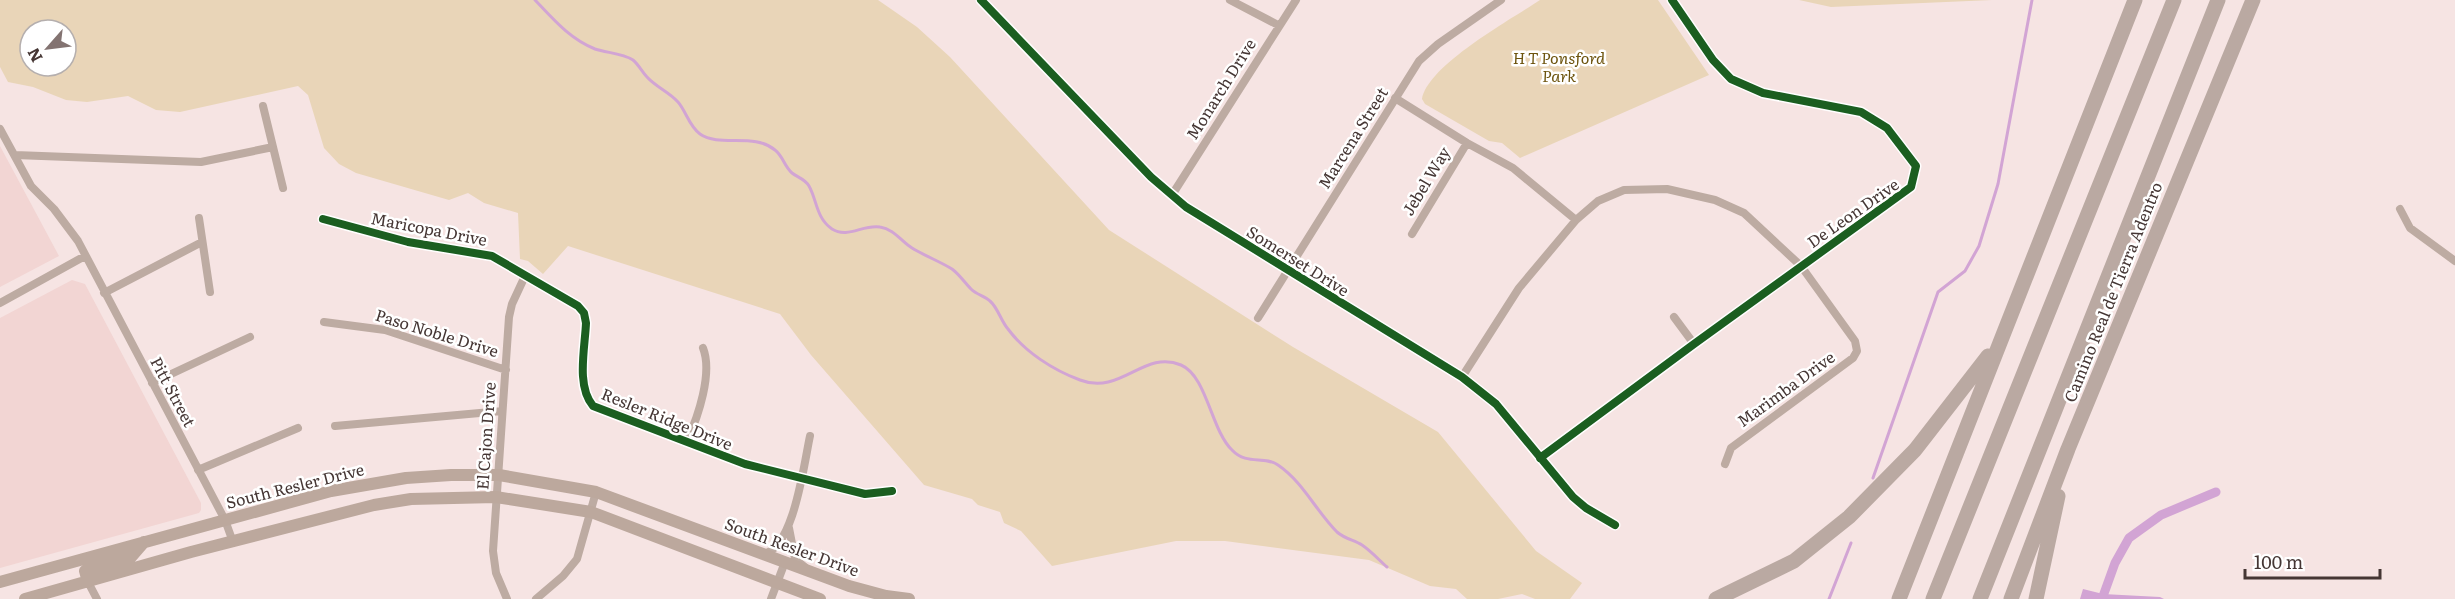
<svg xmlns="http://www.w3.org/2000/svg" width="2455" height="599" font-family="Literata,serif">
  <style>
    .built { fill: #f2d5d3 }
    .green { fill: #e9d5b8; fill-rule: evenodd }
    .water { fill: #d2a4d4 }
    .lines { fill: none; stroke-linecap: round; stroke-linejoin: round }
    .stream { stroke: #d2a4d4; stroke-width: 3 }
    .canal { stroke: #d2a4d4; stroke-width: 9 }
    .street { stroke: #bdaba2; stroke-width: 8 }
    .secondary { stroke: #bca89d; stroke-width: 12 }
    .highway { stroke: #baa9a2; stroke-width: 15 }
    .cycleway-casing { stroke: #fff; stroke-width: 11 }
    .cycleway { stroke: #1b5e20; stroke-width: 8 }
    .labels { text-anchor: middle; stroke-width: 5; stroke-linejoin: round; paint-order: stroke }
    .park-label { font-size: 16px; font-style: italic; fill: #6d540e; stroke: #fff }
    .street-label { font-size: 16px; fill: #453634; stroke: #fff }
  </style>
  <rect width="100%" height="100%" fill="#f6e4e3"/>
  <path class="built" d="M0,146L59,256L0,287Z
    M72,280L85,284L201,503V510L199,513L0,568V318Z"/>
  <path class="green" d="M0,0H878L917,27L950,57L1109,230L1293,347L1438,432L1536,551L1582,583L1570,599H1535L1522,594L1498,599H1467L1456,589L1430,586L1369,560L1225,541H1176L1052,566L1021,531L1004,523L1000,512L978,505L972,499L924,485L811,355L780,314L568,246L543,274L528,261L520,259L518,213L484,203L468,193L449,200L356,173L339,164L324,148L308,95L298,86L180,112L156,110L128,96L87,102L66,100L33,87L8,82L0,67ZM30,30H66V66H30Z
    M1540,0H1658L1709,75L1520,158L1502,143L1489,141L1425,104L1422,99C1428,65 1510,20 1540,0Z
    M1799,0H1992L1831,7Z"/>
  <path class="water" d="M2083,589L2103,594L2160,597L2164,599H2080Z"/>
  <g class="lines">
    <path class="stream" d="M535,0C554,20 570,39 595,49C607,53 622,53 633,60C639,65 642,72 647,77C656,87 669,92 678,102C686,111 689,126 700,134C720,148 754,132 775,150C783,156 784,166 792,173C798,178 804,178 809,186C817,200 816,218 832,229C848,239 863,224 880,227C894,229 901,241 912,248C925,256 939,261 952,269C959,274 965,283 971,289C977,295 985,296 990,301C998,308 1001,321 1008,329C1025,352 1053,370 1080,380C1121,396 1144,349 1181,365C1207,376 1211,430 1232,450C1247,466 1264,455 1278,465C1303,482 1316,511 1337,532C1345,539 1354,540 1362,545C1371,551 1379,560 1387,567
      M1873,478L1938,292L1965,271L1979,246L1998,184L2032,0
      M1829,599L1851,543"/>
    <path class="canal" d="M2102,599L2115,563L2129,538L2161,515L2216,492"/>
    <path class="street" d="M981,0L1151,177L1186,207L1462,377L1496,404L1573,497L1586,508L1615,525
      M1230,0L1278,25
      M1395,98L1467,143L1513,168L1576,220
      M263,106L283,188
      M0,129L31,186L54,209L78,241L225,520L233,542
      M15,155L201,162L273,147
      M1172,195L1296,0
      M2400,209L2410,228L2455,261
      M199,218L210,292
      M323,219L408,242L492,256L578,306L584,313L586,323C585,348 576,386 593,406L745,464L865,494L892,491
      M1412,234L1467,143
      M104,293L202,242
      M0,303L85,256
      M1674,317L1694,344
      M1258,318L1419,61L1438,44L1501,0
      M324,322L385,330L506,370
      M1462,377L1519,288L1576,220L1598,201L1624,190L1667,189L1715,200L1744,213L1801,266L1855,341L1857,351L1853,358L1731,448L1725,464
      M152,383L250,337
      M335,426L502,411
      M687,441C698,417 713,373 703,348
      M1540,458L1694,344L1911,187L1916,166L1887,128L1861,112L1763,93L1731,79L1713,60L1672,0
      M198,470L298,428
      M789,528L795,559L805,567
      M763,554C794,549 804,463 810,436
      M88,582L97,599
      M507,599L496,573L493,551L509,317L512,304L525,276
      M536,599L563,576L577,559L596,492
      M771,599L785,562"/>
    <path class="secondary" d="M0,582L331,491L406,478L451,475H499L596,492L849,586L886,596L909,599
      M88,582L85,571L131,557L144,542
      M25,599L191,552L374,505L411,499L496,497L591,512L820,599"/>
    <path class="highway" d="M1716,599L1794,561L1849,517L1915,450L1988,356
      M1899,599L2135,0
      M1933,599L2174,0
      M1980,599L2218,0
      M2011,599L2068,449L2253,0
      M2036,599L2058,496"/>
    <defs>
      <path id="cycleway" d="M981,0L1151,177L1186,207L1462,377L1496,404L1573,497L1586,508L1615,525
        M323,219L408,242L492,256L578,306L584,313L586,323C585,348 576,386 593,406L745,464L865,494L892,491
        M1540,458L1694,344L1911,187L1916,166L1887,128L1861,112L1763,93L1731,79L1713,60L1672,0"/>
    </defs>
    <use href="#cycleway" class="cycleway-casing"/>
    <use href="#cycleway" class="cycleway"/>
  </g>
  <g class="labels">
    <g class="park-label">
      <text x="1559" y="64">H T Ponsford<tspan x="1559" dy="18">Park</tspan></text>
    </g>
    <g class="street-label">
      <text transform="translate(1221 89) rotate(-58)" y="6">Monarch Drive</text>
      <text transform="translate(1353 138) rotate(-58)" y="6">Marcena Street</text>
      <text transform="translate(1426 181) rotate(-59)" y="6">Jebel Way</text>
      <text transform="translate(1853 213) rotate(-35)" y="6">De Leon Drive</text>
      <text transform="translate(429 229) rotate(11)" y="6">Maricopa Drive</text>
      <text transform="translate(1298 261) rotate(32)" y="6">Somerset Drive</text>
      <text transform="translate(2113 292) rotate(-68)" y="6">Camino Real de Tierra Adentro</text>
      <text transform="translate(437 333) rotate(17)" y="6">Paso Noble Drive</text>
      <text transform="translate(1786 389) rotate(-36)" y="6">Marimba Drive</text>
      <text transform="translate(173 392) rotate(62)" y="6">Pitt Street</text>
      <text transform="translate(667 419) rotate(22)" y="6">Resler Ridge Drive</text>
      <text transform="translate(486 436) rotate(-86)" y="6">El Cajon Drive</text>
      <text transform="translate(295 486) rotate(-14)" y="6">South Resler Drive</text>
      <text transform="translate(792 547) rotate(20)" y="6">South Resler Drive</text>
    </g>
  </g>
  <g transform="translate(48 48) rotate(242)"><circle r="28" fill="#ffffff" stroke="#b5afae" stroke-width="1.5"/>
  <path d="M0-4.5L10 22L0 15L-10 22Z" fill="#837371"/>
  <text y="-9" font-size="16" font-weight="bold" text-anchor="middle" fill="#453634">N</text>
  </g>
  <path d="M2245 569v9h135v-9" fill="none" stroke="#453634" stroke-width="3"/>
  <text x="2254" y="569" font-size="18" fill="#453634" stroke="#ffffff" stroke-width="4.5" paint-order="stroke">100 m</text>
</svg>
